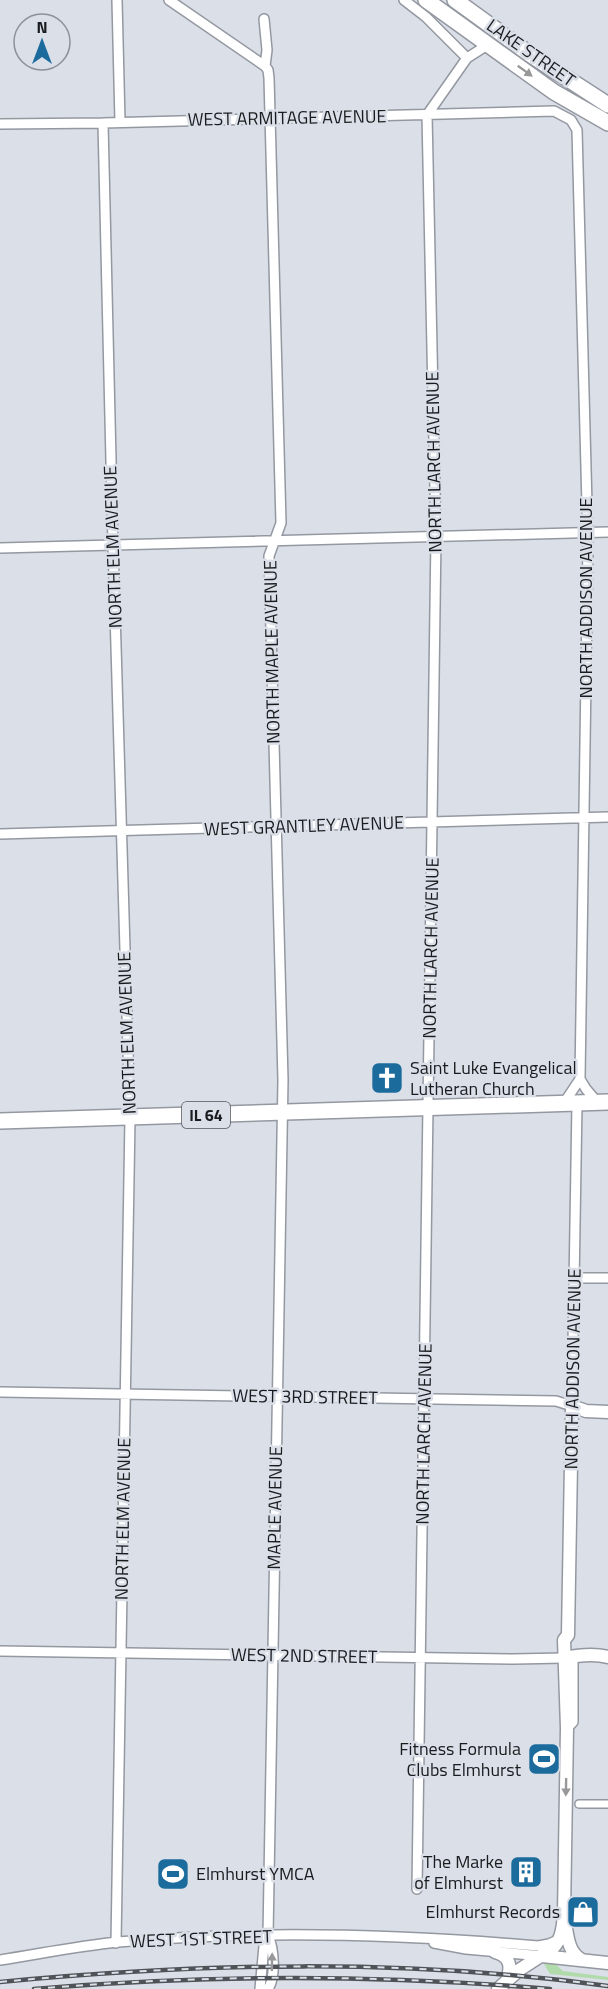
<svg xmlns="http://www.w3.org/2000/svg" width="608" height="1989" font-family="'Titillium Web',sans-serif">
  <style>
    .grass { fill: #b2dbac }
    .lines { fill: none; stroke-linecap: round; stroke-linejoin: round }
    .pedestrian-casing { stroke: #9498a1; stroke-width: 10 }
    .minor-casing { stroke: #9498a1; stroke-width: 12 }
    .tertiary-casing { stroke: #9498a1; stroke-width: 15 }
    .primary-casing { stroke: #9498a1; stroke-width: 18 }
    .pedestrian { stroke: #fff; stroke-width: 7 }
    .minor { stroke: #fff; stroke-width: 9 }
    .tertiary { stroke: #fff; stroke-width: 12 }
    .primary { stroke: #fff; stroke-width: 15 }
    .rail-casing { stroke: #4f5257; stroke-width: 4.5 }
    .rail { stroke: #dadfe8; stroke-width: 2; stroke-dasharray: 7; stroke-linecap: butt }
    .oneway { fill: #98989a }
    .labels { text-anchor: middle; stroke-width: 5; stroke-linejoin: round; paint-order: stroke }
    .shield { fill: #dadfe8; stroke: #53565b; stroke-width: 1.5 }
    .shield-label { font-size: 16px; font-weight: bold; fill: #191b1e }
    .street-label { font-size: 18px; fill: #191b1e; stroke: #dadfe8 }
    .poi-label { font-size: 18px; fill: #191b1e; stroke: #dadfe8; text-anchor: end }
  </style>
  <rect width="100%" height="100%" fill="#dadfe8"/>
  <path class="grass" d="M549,1962L554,1963L563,1971L608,1977V1980L550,1974L544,1964Z"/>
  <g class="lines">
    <defs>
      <path id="pedestrian" d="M579,1804H608"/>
      <path id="minor" d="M117,0L120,122
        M169,0L265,66
        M404,0L426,17L467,58
        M103,123L113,545L130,1118L116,1943
        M0,124L103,123L554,111L571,120L577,130L588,543L580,1079L586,1089L597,1102
        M0,548L608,532
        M0,834L608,817
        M564,1103L580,1079
        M575,1278H608
        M0,1392L556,1401L572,1406L577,1103
        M0,1651L514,1659L564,1658
        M567,1728L573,1722V1663
        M417,1889L436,536L427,115L467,58L489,44
        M268,1936C274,1948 276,1977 268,1989
        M434,1943L466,1949L542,1956
        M0,1960C39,1954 78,1946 118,1942C257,1930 398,1934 538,1946L549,1944L556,1941
        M260,1989L264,1946L268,1936L283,1080L269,556L281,523L269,78L268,70L265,66L267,50L264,19"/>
      <path id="tertiary" d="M564,1658C579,1655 594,1653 608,1657
        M565,1923C568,1938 568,1952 582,1960
        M495,1952C510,1956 512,1966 507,1980
        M542,1956L608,1963
        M498,1989L519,1970L553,1948C562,1939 563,1926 564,1914L567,1728L564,1640L568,1635L572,1406L586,1411L608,1412"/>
      <path id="primary" d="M426,0L554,92L608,123
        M455,0L531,55L608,105
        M0,1121L608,1102"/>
    </defs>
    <use href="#pedestrian" class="pedestrian-casing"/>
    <use href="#minor" class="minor-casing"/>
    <use href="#tertiary" class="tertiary-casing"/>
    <use href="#primary" class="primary-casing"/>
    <use href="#pedestrian" class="pedestrian"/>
    <use href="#minor" class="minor"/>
    <use href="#tertiary" class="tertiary"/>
    <use href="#primary" class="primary"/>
    <defs>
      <path id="rail" d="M0,1982C202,1963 406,1958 608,1986
        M34,1989C210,1974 375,1974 550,1989"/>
    </defs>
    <use href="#rail" class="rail-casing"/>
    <use href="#rail" class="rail"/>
  </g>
  <defs><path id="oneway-solid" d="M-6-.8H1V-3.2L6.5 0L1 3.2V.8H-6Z" transform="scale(1.5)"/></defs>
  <g class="oneway">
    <use href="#oneway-solid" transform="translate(525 71) rotate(36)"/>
    <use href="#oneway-solid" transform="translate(566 1787) rotate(91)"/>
    <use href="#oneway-solid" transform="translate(272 1962) rotate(-89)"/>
  </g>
  <defs>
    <symbol id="church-square" viewBox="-11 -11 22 22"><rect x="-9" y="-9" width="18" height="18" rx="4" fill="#1c6b9d" stroke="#dadfe8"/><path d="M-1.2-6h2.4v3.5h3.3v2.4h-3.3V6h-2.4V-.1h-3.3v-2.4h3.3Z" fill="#fff"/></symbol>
    <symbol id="stadium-square" viewBox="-11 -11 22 22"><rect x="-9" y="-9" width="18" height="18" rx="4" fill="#1c6b9d" stroke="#dadfe8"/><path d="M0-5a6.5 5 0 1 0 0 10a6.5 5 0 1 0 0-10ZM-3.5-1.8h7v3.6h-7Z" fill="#fff"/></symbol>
    <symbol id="building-square" viewBox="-11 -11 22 22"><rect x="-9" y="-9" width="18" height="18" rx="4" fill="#1c6b9d" stroke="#dadfe8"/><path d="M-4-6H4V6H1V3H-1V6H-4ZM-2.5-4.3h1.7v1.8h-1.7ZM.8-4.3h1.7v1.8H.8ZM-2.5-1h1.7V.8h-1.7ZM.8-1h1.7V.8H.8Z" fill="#fff"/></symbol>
    <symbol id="shop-square" viewBox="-11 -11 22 22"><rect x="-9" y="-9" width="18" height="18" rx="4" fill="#1c6b9d" stroke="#dadfe8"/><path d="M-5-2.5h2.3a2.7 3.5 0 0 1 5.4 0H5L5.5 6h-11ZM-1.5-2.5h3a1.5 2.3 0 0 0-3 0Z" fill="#fff"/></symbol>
  </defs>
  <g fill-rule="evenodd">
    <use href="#church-square" x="368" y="1059" width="38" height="38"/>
    <use href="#stadium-square" x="525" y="1740" width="38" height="38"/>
    <use href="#building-square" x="507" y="1853" width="38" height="38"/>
    <use href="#stadium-square" x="154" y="1855" width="38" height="38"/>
    <use href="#shop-square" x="564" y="1893" width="38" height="38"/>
  </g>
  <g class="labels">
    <rect class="shield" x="182" y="1102" width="48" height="26" rx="4.5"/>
    <g class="shield-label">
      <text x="206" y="1121">IL 64</text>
    </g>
    <g class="street-label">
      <text transform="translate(531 53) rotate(35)" y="6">LAKE STREET</text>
      <text transform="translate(287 118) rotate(-1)" y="6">WEST ARMITAGE AVENUE</text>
      <text transform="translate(434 462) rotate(-91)" y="6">NORTH LARCH AVENUE</text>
      <text transform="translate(113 547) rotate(-92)" y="6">NORTH ELM AVENUE</text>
      <text transform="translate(586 598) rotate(-90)" y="6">NORTH ADDISON AVENUE</text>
      <text transform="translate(272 652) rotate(-91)" y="6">NORTH MAPLE AVENUE</text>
      <text transform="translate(304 826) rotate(-2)" y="6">WEST GRANTLEY AVENUE</text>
      <text transform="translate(431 948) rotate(-89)" y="6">NORTH LARCH AVENUE</text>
      <text transform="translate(127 1033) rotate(-92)" y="6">NORTH ELM AVENUE</text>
      <text transform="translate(573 1369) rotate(-89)" y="6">NORTH ADDISON AVENUE</text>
      <text transform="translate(305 1397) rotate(1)" y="6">WEST 3RD STREET</text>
      <text transform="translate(424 1434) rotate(-89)" y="6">NORTH LARCH AVENUE</text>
      <text transform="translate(275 1508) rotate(-89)" y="6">MAPLE AVENUE</text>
      <text transform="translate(123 1519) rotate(-89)" y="6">NORTH ELM AVENUE</text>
      <text transform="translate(304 1656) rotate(1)" y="6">WEST 2ND STREET</text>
      <text transform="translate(201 1939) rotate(-2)" y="6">WEST 1ST STREET</text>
    </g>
    <g class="poi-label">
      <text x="410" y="1074" text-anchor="start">Saint Luke Evangelical<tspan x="410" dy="21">Lutheran Church</tspan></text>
      <text x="521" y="1755">Fitness Formula<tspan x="521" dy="21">Clubs Elmhurst</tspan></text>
      <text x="503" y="1868">The Marke<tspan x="503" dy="21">of Elmhurst</tspan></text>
      <text x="196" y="1880" text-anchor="start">Elmhurst YMCA</text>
      <text x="560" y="1918">Elmhurst Records</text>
    </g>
  </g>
  <g transform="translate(42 42)"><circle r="28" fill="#dadfe8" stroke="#8d9197" stroke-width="1.5"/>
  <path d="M0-4.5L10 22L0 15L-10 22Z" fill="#1c6b9d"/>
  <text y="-9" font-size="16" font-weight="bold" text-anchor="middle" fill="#191b1e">N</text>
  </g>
</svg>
